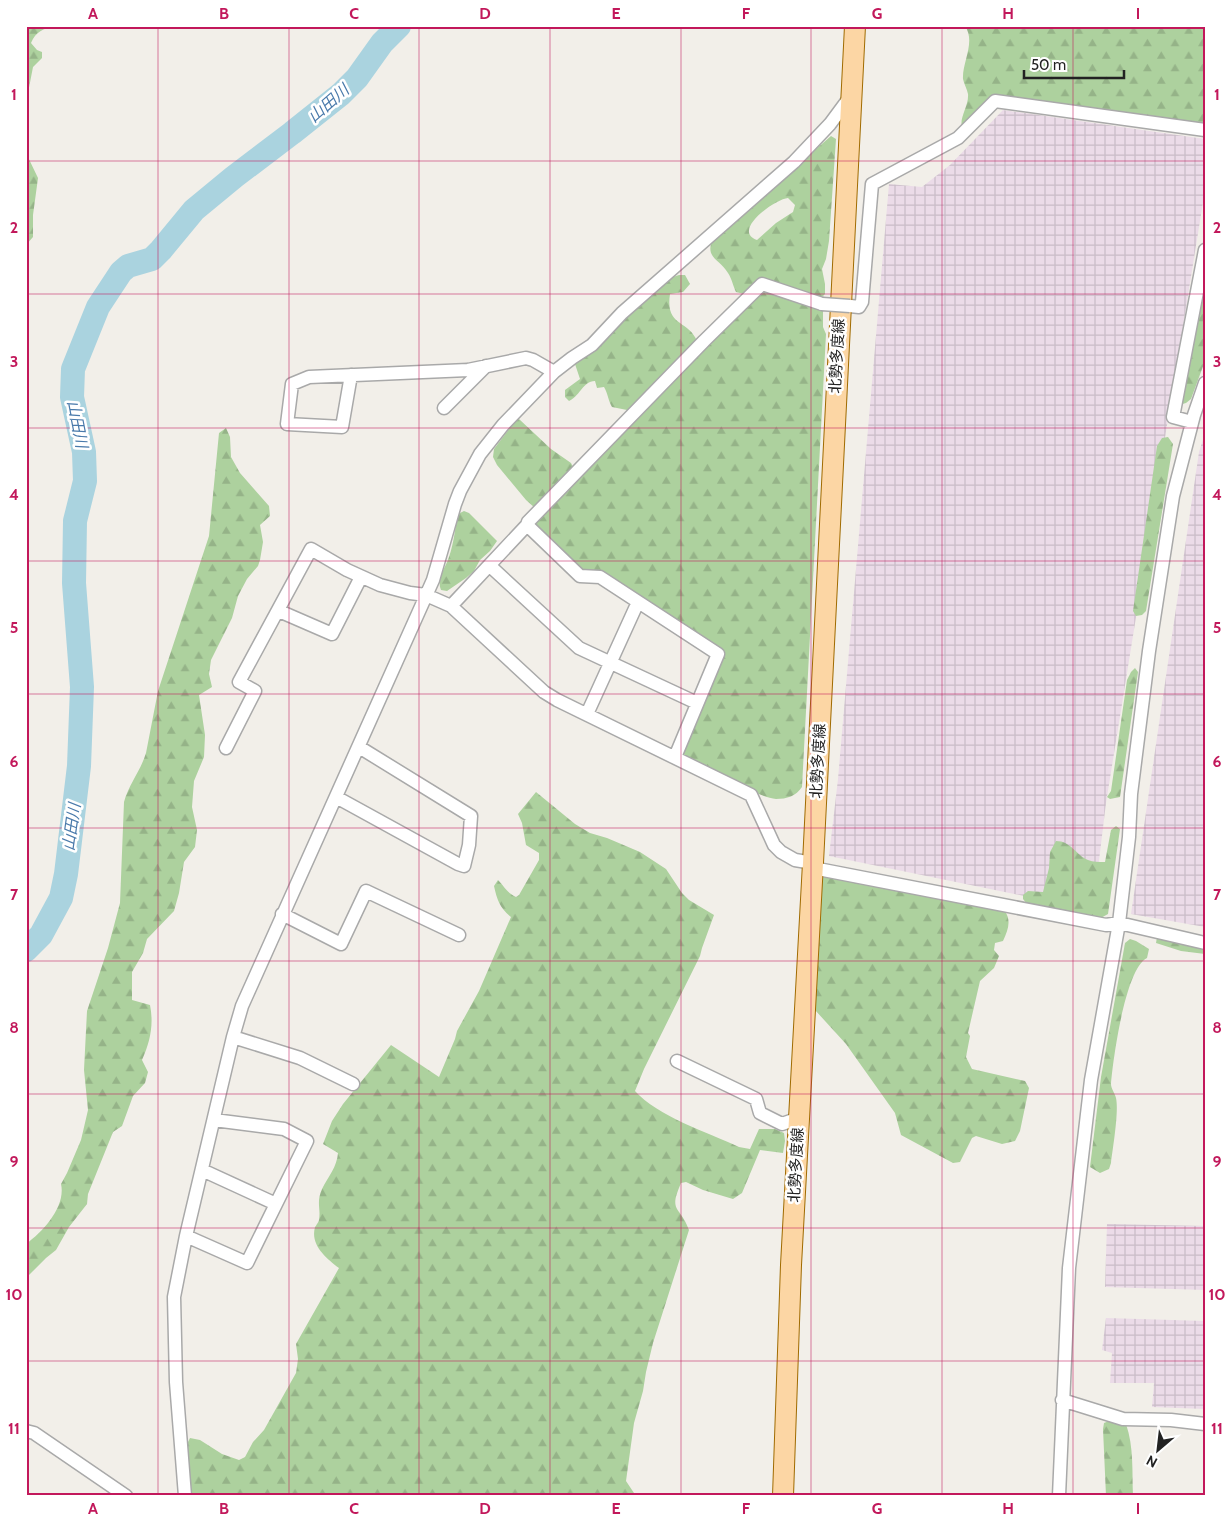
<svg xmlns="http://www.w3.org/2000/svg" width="1231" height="1522" font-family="Cabin,'Noto Sans JP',sans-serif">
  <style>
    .industrial { fill: url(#industrial-grid) }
    .forest { fill: url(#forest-firs); fill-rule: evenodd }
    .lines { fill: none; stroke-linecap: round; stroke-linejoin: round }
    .river { stroke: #aad3df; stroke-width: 24 }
    .street-casing { stroke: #a9a9a9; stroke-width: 15 }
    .primary-casing { stroke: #a06b00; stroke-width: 22 }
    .street { stroke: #fff; stroke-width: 12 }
    .primary { stroke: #fcd6a4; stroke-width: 20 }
    .street-bridge-casing { stroke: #a9a9a9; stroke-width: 15; stroke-linecap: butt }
    .street-bridge { stroke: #fff; stroke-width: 12 }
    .grid { fill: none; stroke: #c2185b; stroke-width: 1; stroke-opacity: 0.55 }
    .labels { text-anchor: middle; stroke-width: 5; stroke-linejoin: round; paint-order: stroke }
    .street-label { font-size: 15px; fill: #222; stroke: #fff }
    .water-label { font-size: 16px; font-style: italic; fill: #4a7aab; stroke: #fff }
    .neatline { fill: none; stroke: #c2185b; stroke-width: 2 }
    .grid-label { font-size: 16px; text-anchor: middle; font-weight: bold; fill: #c2185b }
  </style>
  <defs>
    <pattern id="industrial-grid" width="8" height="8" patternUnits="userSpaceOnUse" patternTransform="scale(1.25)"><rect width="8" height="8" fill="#ebdbe8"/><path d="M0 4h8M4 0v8" fill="none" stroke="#c9bcc7"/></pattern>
    <pattern id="forest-firs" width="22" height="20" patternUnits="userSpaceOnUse" patternTransform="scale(1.25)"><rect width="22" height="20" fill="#add19e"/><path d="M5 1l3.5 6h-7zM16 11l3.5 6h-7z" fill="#95b388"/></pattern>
  </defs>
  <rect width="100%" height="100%" fill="#f2efe9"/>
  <path class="industrial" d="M1003,110L1205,139V190L1106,803L1093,910L829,856L838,779L889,184L922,187L950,165Z
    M1205,433V927L1131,914L1199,452Z
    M1107,1224L1205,1226V1290L1105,1287Z
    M1106,1318L1205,1321V1409L1152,1407L1154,1383H1110L1112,1353L1102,1350Z"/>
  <path class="forest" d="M26,26H55C43,29 36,31 31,43L37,50L42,52V58L33,67L26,103Z
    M965,26H1205V127L994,98L962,128C959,117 969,106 968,94C967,89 964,84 963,79C962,62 976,42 965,26Z
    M831,136L836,139L829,241L826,259L822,269L825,284V294L820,299L771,282L744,294L736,292C733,286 732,279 728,273C720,259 704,258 713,239ZM788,198L795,205L793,212L776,223L757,240C731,231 775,199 788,198Z
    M26,153L38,178L33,215V237L26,245Z
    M1205,267V361L1191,399L1186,403L1179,405Z
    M679,275H685L690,284L683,292L670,294C665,327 688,319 697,341L632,411L612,407C608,400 608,394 604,387L597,388L595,381C582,382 582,394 569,401L565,397V390L580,379L575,364L595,351L624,318L673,277Z
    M761,291L823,310V327L826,334L802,787C796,796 787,799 776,799C756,797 705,766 685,756L682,751L723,653L580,571L531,524Z
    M519,419L551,449L571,463L573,467L535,508L526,500L497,465L493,457L494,449L515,421Z
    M226,428L230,437L231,457L240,473L269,506L270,516L260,525L263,542L260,560L258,566L247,579L238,596L232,618L211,660L209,674L212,687L199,695L205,735L204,757L194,781L192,807L197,830L195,847L184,862L179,893L174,911L147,939L143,953L132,972V1000L150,1005C154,1025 150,1042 142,1060L148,1072L145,1083L133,1096L122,1126L113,1132L88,1194L87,1204L69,1227L56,1250L46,1258L26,1278V1244C44,1231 66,1206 61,1184L67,1173L81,1140L88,1110L84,1070L87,1011L108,948L120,903L124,802C129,784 141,770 146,753L158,691L209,536L219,433Z
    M1168,437L1173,444L1146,611L1142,615L1136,616L1133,611L1157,446L1162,438Z
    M464,511L469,513L497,541L490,551L480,560L474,571L466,578L447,591L441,590C436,579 446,567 449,557C454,543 455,528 458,514Z
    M1135,668L1138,672L1120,797L1110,799L1107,797L1111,791L1127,680L1131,672Z
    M536,792L575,824L590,833L607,838L640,852L666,869L682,893L689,900L714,915L702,948L700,956L644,1069L635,1091C657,1116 709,1133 739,1147L750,1149L759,1129H775L784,1133L785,1141L783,1153L760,1150L742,1193L733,1199L703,1190L686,1182L681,1183C668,1213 680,1205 689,1230L653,1343L646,1372L643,1391L634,1423L626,1481L636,1496H192L187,1444L190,1438L200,1440L222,1454L239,1460L245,1457L253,1442L264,1430L296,1373L298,1359L296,1344L339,1268C326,1258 310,1245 315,1227C316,1226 319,1221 319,1220C321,1208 316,1203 322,1189C328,1177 337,1167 338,1153L323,1144L332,1121L343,1104L391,1045L439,1077L455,1039L457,1031L479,991L511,917C500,908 497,900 494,886L498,880C505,887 506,892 516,897L519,895L539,860V853L526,845L522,823L518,814Z
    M1116,826L1120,829L1108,914L1099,919L1027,904L1023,899V895L1028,891L1043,892L1049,868L1050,852L1056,841C1071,841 1076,855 1088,860C1093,862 1099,862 1105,862L1111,830Z
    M820,875L1004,910C1012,920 1008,930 1003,941L995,943L994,950L999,956L994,968L980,981L968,1033L970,1036L966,1057L972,1069L1025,1081L1029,1088L1020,1131L1015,1141L1002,1144L976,1136L972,1138L960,1162L953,1163L901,1135L895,1113L846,1044L815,1010Z
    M1157,937L1205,949V954L1181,951L1156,943Z
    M1130,939L1136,941L1149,949L1147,958C1125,969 1113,1060 1111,1084C1111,1089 1115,1093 1116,1098C1119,1111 1113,1147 1111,1163L1109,1169L1100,1173L1090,1167L1101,1077L1125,943Z
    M1109,1421L1126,1424C1134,1447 1132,1472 1133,1496H1106L1103,1429L1104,1423Z"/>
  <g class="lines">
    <path class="river" d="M26,950L41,935L61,898L66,874L79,766L82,687L74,583L75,521L85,481L84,452L72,397L73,369L98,307L121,272L128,266L152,259L161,250L194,210L234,177L292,133L341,94L357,78L382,43L399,26"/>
    <defs>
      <path id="street" d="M850,306L859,307L862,302L872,184L958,138L995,101L1205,130
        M351,375L342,427L287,424L292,384L309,377L468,370L526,358L533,360L554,372
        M444,408L486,366
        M1192,422L1173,417L1205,250
        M527,525L580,576L600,577L718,654L675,757
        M490,566L579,648L697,703
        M451,606L544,692L557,700L751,795L774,845L781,852L795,860L813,863
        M279,611L332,634L361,577
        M587,714L638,602
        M226,748L255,691L239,682L311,549L347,570L380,585L410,593L426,595L451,606L527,525L528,522L704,341L762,284L822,304
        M336,797L458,864L464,866L469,845L471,816L359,747
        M813,868L1106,925L1119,923L1205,943
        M282,914L341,944L366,891L459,935
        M233,1037L300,1058L353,1084
        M677,1061L756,1099L760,1113L782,1124L799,1118
        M202,1170L276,1204
        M186,1236L247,1263L307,1141L284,1129L214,1120
        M1062,1400L1123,1419L1171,1420L1205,1424
        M26,1431L34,1433L126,1496
        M185,1496L176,1382L174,1297L186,1236L233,1037L242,1006L433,580L455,504L460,491L480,454L503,425L554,372L572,358L592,345L622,313L794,162L830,124L850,97
        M1059,1496L1069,1268L1091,1080L1119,923L1129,837L1131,794L1149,651L1173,496L1194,415L1205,383"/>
      <path id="primary" d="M783,1496L791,1265L813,863L855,26"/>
    </defs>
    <use href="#street" class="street-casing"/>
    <use href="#primary" class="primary-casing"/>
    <use href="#street" class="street"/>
    <use href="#primary" class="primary"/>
    <defs>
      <path id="street-bridge" d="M822,304L850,306"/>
    </defs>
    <use href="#street-bridge" class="street-bridge-casing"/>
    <use href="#street-bridge" class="street-bridge"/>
  </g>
  <path class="grid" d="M158,26V1496M289,26V1496M419,26V1496M550,26V1496M681,26V1496M811,26V1496M942,26V1496M1073,26V1496M26,161H1205M26,294H1205M26,428H1205M26,561H1205M26,694H1205M26,828H1205M26,961H1205M26,1094H1205M26,1228H1205M26,1361H1205"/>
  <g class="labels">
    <g class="street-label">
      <text transform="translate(837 356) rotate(-87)" y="5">北勢多度線</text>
      <text transform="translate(818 761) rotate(-87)" y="5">北勢多度線</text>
      <text transform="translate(796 1165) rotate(-87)" y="5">北勢多度線</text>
    </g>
    <g class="water-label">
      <text transform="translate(328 103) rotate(-41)" y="6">山田川</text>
      <text transform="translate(78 424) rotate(79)" y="6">山田川</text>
      <text transform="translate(71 827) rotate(-82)" y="6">山田川</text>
    </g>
  </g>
  <rect width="1231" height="1522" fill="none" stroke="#ffffff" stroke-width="55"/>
  <g transform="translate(1158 1450) rotate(208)" stroke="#ffffff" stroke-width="4" paint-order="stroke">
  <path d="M0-4L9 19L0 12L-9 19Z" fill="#222222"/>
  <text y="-8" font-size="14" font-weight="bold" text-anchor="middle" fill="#222222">N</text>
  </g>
  <path d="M1024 70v8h100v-8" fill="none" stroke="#222222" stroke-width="2.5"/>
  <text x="1031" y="70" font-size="15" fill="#222222" stroke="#ffffff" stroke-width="4" paint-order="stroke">50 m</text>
  <rect x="28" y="28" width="1176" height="1466" class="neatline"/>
  <g class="grid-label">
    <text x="93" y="19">A</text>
    <text x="224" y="19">B</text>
    <text x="354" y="19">C</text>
    <text x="485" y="19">D</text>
    <text x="616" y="19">E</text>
    <text x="746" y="19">F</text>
    <text x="877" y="19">G</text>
    <text x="1008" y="19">H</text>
    <text x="1138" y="19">I</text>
    <text x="14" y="100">1</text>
    <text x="1217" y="100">1</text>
    <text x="14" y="233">2</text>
    <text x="1217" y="233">2</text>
    <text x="14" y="367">3</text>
    <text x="1217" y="367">3</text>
    <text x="14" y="500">4</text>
    <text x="1217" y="500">4</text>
    <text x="14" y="633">5</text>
    <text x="1217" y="633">5</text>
    <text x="14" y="767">6</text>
    <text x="1217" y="767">6</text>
    <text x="14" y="900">7</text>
    <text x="1217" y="900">7</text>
    <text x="14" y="1033">8</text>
    <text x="1217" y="1033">8</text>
    <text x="14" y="1167">9</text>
    <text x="1217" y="1167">9</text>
    <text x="14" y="1300">10</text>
    <text x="1217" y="1300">10</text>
    <text x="14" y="1434">11</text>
    <text x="1217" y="1434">11</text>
    <text x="93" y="1514">A</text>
    <text x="224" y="1514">B</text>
    <text x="354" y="1514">C</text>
    <text x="485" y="1514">D</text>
    <text x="616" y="1514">E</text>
    <text x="746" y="1514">F</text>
    <text x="877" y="1514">G</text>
    <text x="1008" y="1514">H</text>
    <text x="1138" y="1514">I</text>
  </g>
</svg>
